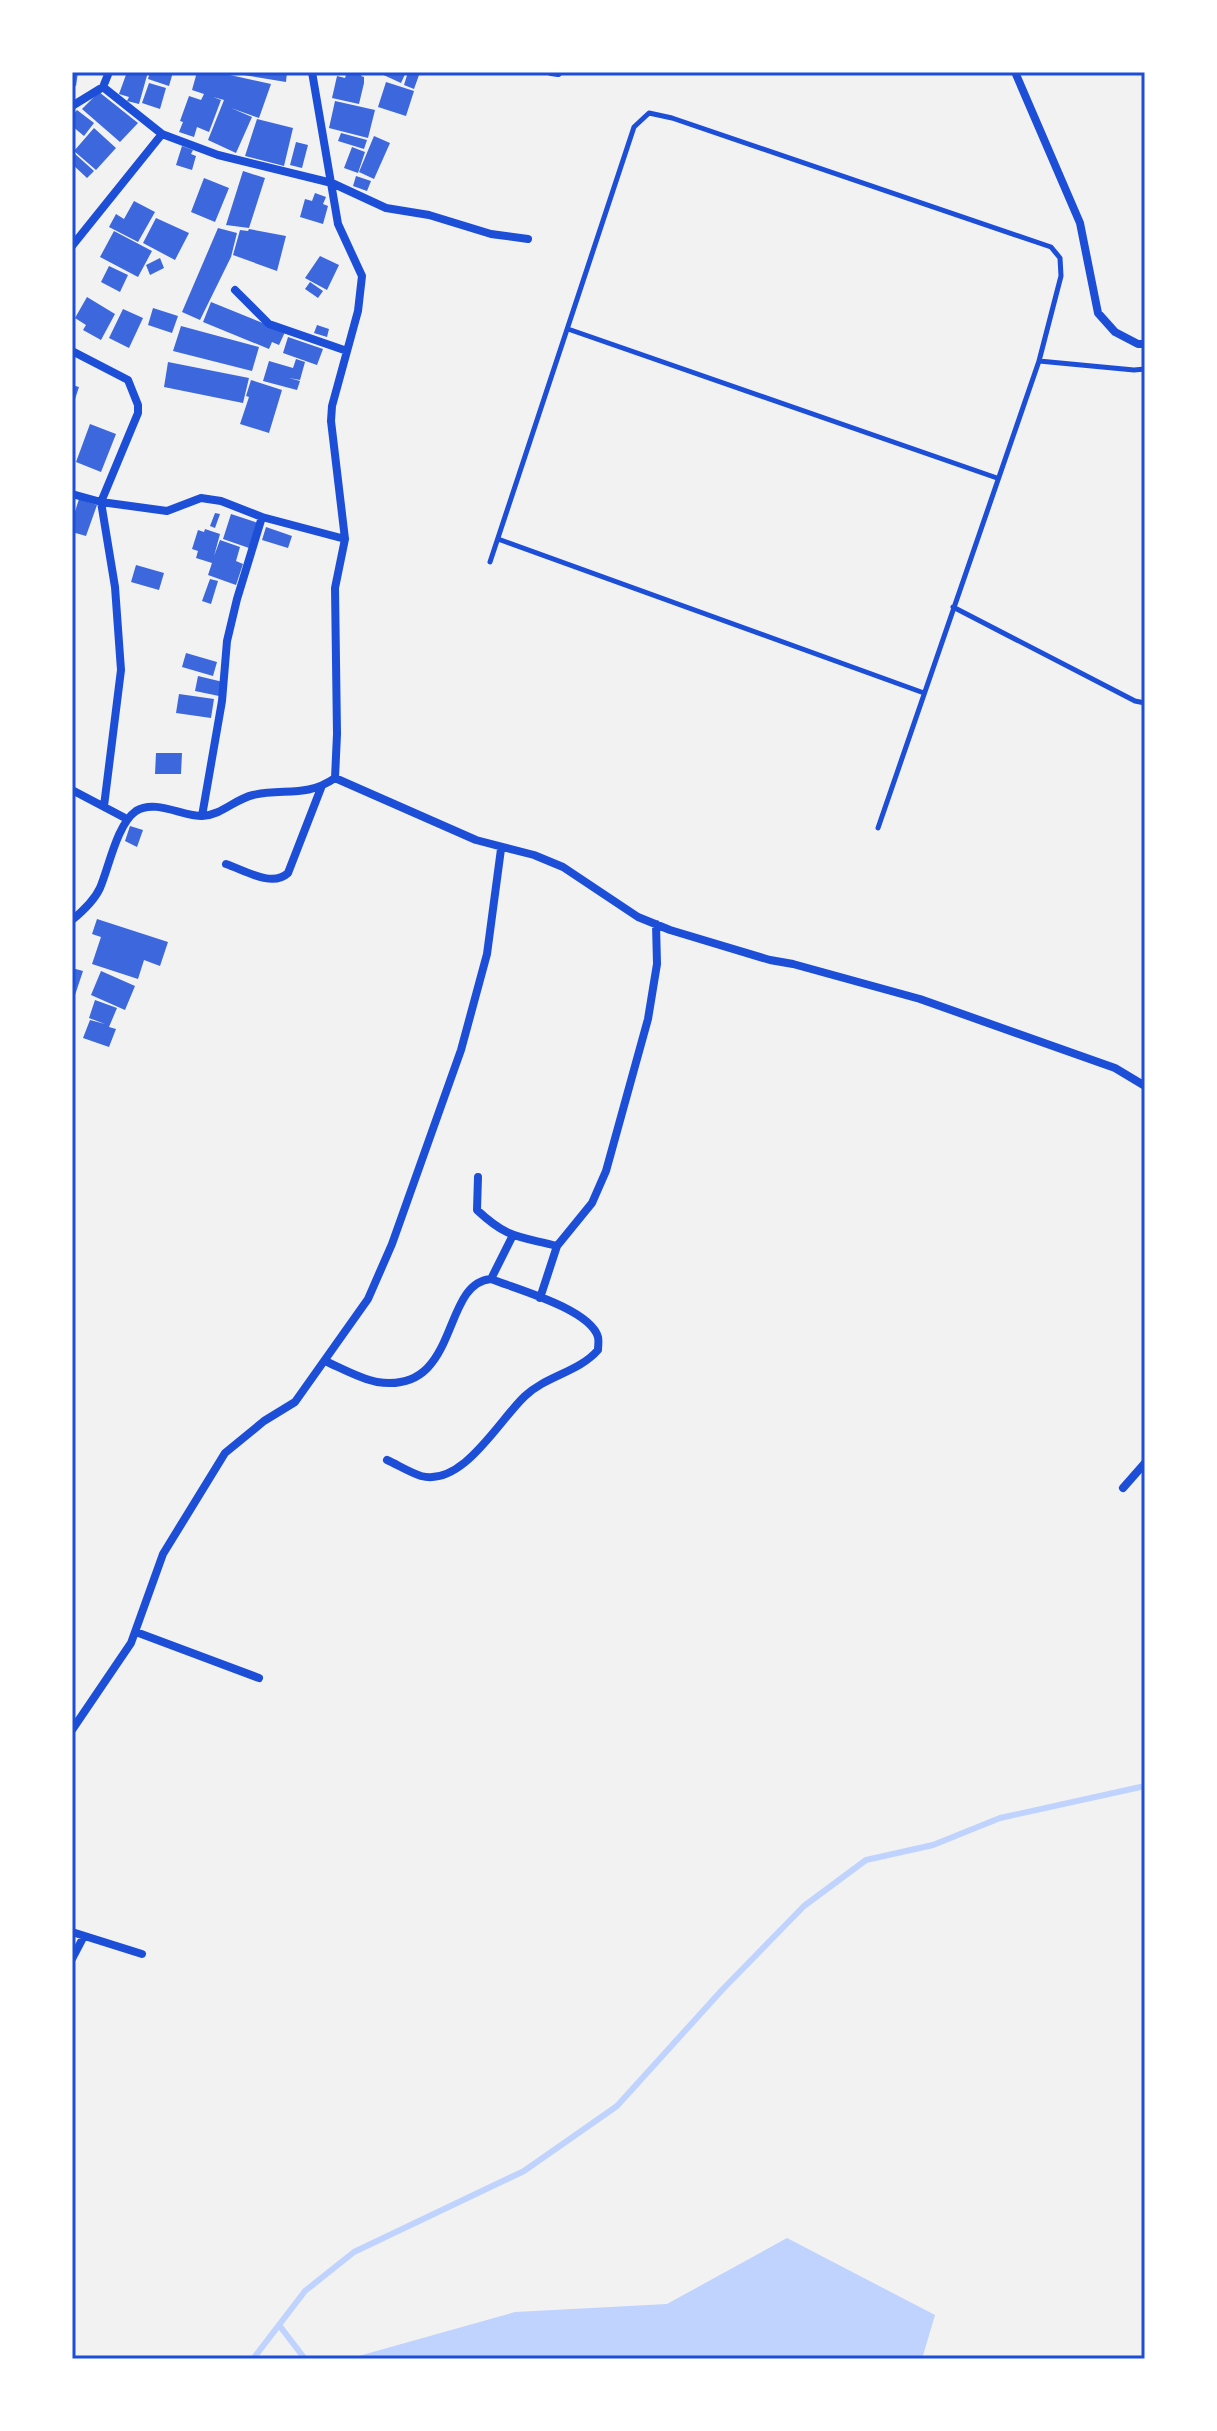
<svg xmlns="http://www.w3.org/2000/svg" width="1217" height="2431" font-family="Rubik,sans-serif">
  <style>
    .water { fill: #bfd3fe }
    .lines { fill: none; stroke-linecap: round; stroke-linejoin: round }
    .stream { stroke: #bfd3fe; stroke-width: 6 }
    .building { fill: #3d67dc }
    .service { stroke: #1d4ed8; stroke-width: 5 }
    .minor { stroke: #1d4ed8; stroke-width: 8 }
    .neatline { fill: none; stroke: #1d4ed8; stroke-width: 3 }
  </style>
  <rect width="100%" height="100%" fill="#f2f2f2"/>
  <path class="water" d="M787,2238L935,2315L922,2359H348L515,2312L667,2304Z"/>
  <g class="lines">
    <path class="stream" d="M279,2325L305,2359
      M253,2359L305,2291L354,2252L524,2171L617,2106L722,1990L804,1906L866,1860L933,1845L1000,1818L1145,1786"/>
  </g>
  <path class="building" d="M72,72H78L76,86L72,85Z
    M127,72H148L139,104L127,101L129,97L119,94Z
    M150,72H173L169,86L148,79Z
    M197,72L230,75L271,84L259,118L231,108L252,117L236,153L208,140L224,100L213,97L221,100L209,132L197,127L194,137L179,132L183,122L180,121L189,96L201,100L204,94L192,90Z
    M225,72H287L286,82Z
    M347,72H363L361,76L364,77V83L359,104L332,98L337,76L345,78Z
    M377,72H406L401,83Z
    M408,72L419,75L414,89L404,85Z
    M386,82L414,91L406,116L378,107Z
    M149,83L166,88L160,109L142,103Z
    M99,92L138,123L120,142L82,109Z
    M335,101L375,110L368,138L329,128Z
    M77,110L94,123L84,136L72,126V116Z
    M257,119L293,128L284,166L245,156Z
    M94,128L116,148L96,170L74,151Z
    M341,133L367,140L364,149L338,141Z
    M374,136L390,143L374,179L359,172Z
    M296,142L308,145L302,168L290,165Z
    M182,146L193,150L191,154L196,156L192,170L176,165Z
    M352,147L365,152L358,173L344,168Z
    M74,153L94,171L87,178L72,164Z
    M243,171L265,178L249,228L226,225Z
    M356,176L371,181L367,191L353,186Z
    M204,178L229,188L215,222L191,212Z
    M315,193L326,197L323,204L328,206L323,224L300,217L305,199L312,201Z
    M134,201L155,212L138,242L109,227L116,214L124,219Z
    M156,218L189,233L175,260L143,243Z
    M218,228L237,233L231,257L200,320L182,312Z
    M249,229L286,236L277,271L233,255L240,230L248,231Z
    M114,231L152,251L138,277L100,257Z
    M320,256L339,265L327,290L305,278Z
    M160,258L164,268L150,275L146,265Z
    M109,266L128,275L120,292L101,282Z
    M310,282L323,291L318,298L305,289Z
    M87,297L115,314L101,340L83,330L86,325L75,318Z
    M211,302L285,332L279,345L272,342L269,349L203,322Z
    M153,308L178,316L172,333L148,325Z
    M123,309L143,318L129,348L109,338Z
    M317,325L329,329L327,337L314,333Z
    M181,326L259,347L252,371L173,351Z
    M288,337L323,349L317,365L283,353Z
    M296,359L305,362L300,380L289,378L300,381L297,390L263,381L269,361L293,368Z
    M168,362L249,378L243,403L164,387Z
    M251,380L282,390L269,433L240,424L249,397L246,396Z
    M72,385L79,387L73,405H72Z
    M90,424L116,434L101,472L76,462Z
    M79,499L97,505L86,536L72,532V521Z
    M215,513L220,514L215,528L210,526Z
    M231,514L258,523L249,548L223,539Z
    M266,527L292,536L288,548L262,540Z
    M205,529L220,534L214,556L220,540L240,547L236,561L243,564L236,585L208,575L212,563L196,558L198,551L192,549L198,530L204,532Z
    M136,565L164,573L159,590L131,582Z
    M210,579L218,581L211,604L202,601Z
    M186,653L217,662L213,676L182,667Z
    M198,676L223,682L219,696L195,691Z
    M179,694L214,699L211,718L176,713Z
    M156,753H182L181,774H155Z
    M130,826L143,830L137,847L125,841Z
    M97,919L168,942L160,966L144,960L138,979L92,964L101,937L92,934Z
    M72,968L83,971L73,1001H72Z
    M101,971L135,986L125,1010L91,995Z
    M95,1000L117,1008L109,1027L116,1029L109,1047L83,1038L90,1020L105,1024L89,1018Z"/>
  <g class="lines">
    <path class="service" d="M568,329L997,478
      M498,539L924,693
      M490,562L634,127L649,113L672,118L1051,247L1060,258L1061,276L1039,361L1134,370L1145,369
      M953,607L1135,701L1145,703
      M878,828L1039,361"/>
    <path class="minor" d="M109,72L103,87L162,134L218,155L332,183L386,208L429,215L491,234L528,239
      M551,72L558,73
      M1015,72L1080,223L1098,313L1115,332L1138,344H1145
      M72,106L103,87
      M72,246L162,134
      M235,290L269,324L347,351
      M72,351L128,380L138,405V413L101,502L72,494
      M335,778L476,840L534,855L563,867L638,917L670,930L770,960L793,964L920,999L1115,1068L1145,1086
      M72,790L127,819
      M104,806L121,670L115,587L101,502L167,511L201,498L221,501L262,517
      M202,816L222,701L227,641L237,599L262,517L345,539
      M226,864C244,870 272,888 288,873L321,788
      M72,920C83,911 94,901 100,888C109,867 117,824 136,811C155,799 182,816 202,816C222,815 235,799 253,795C284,788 306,798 335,778L337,734L335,588L345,539L331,421L332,406L358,311L362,276L338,224L312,72
      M478,1177L477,1210C508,1239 518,1236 557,1246
      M491,1279L512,1237
      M540,1298L557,1246L592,1203L606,1171L648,1019L657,964L656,924
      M325,1361C341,1368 360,1379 377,1382C461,1395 440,1283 491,1279C516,1289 590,1309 598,1337C599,1341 598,1346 598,1350C579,1372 546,1376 525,1396C499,1420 463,1487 421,1476C409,1472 398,1465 387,1460
      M1123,1488L1145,1463
      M136,1632L259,1678
      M72,1730L131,1643L163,1554L225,1453L264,1421L295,1402L368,1299L392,1244L461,1050L487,954L501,849
      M72,1932L142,1954
      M72,1959L84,1936"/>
  </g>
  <rect width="1217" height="2431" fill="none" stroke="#ffffff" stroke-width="148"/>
  <rect x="74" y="74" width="1069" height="2283" class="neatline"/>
</svg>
